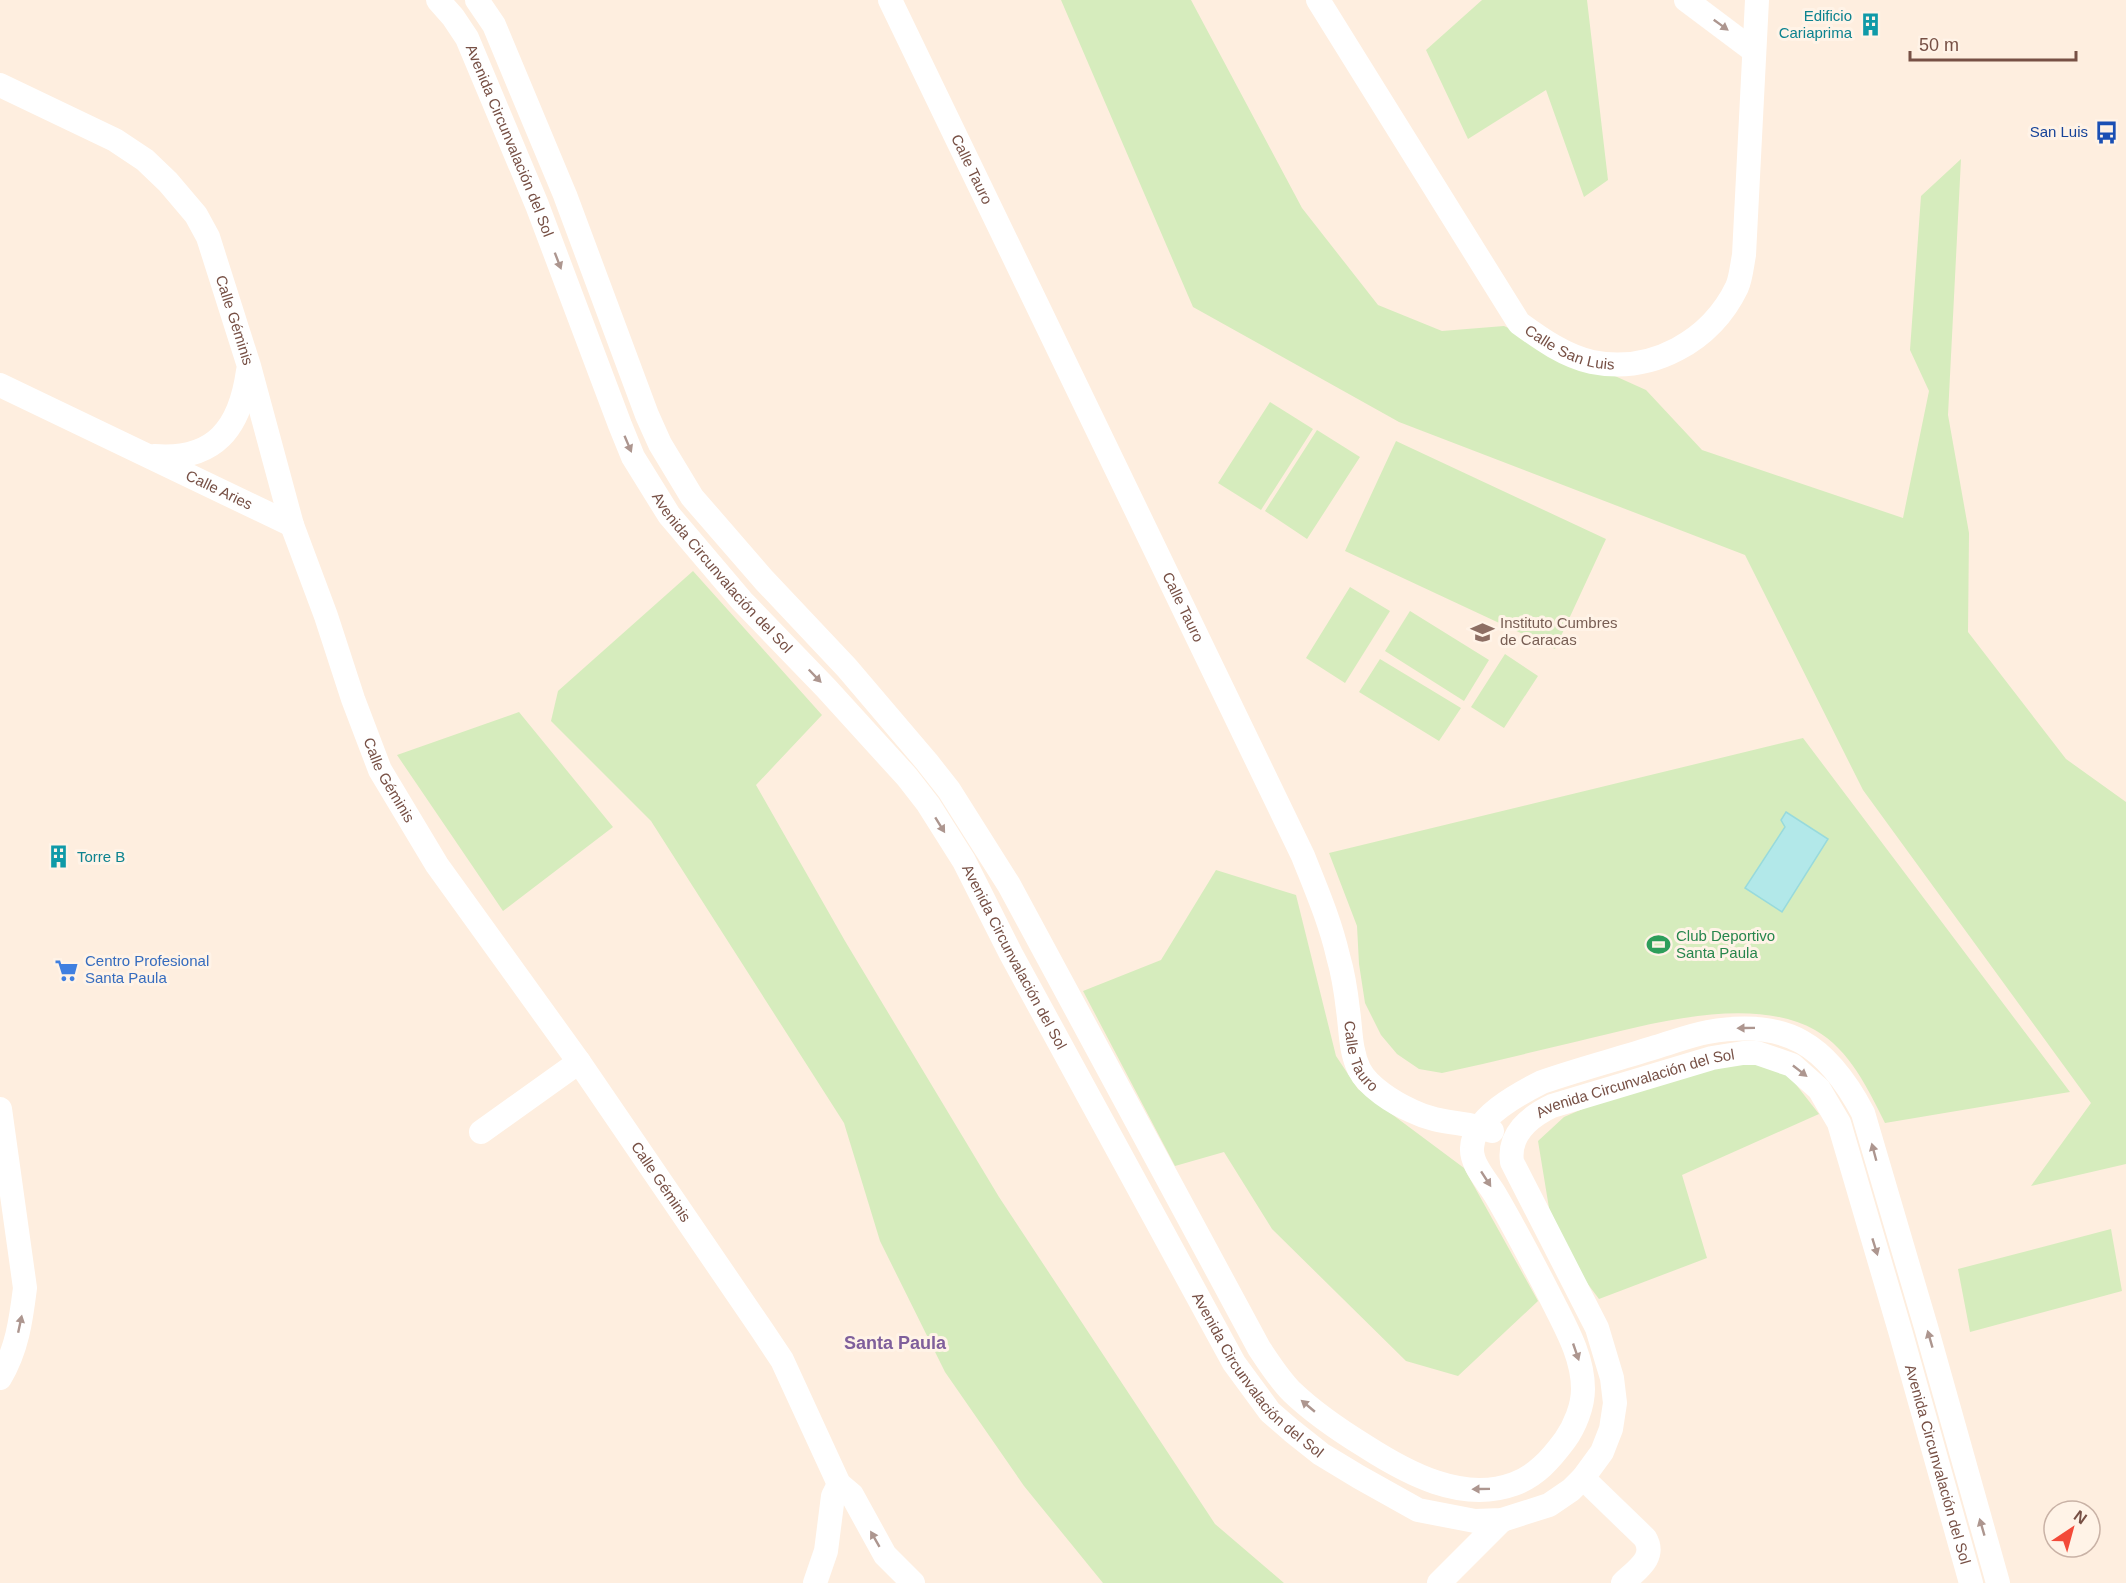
<svg xmlns="http://www.w3.org/2000/svg" width="2126" height="1583" font-family="Helvetica,sans-serif">
  <style>
    .green { fill: #d6ecbd }
    .water { fill: #b2e8e9; stroke: #98dadc; stroke-width: 1.5 }
    .lines { fill: none; stroke-linecap: round; stroke-linejoin: round }
    .minor { stroke: #fff; stroke-width: 24 }
    .oneway { fill: #ad968f }
    .labels { text-anchor: middle; stroke-width: 6; stroke-linejoin: round; paint-order: stroke }
    .culture-label { font-size: 15px; fill: #0d838f; stroke: #fff3e7; text-anchor: end }
    .transit-label { font-size: 15px; fill: #164399; stroke: #fff3e7; text-anchor: end }
    .street-label { font-size: 15px; fill: #775045; stroke: #fff3e7 }
    .education-label { font-size: 15px; fill: #785e54; stroke: #fff3e7; text-anchor: start }
    .leisure-label { font-size: 15px; fill: #27864d; stroke: #fff3e7; text-anchor: start }
    .shop-label { font-size: 15px; fill: #366cbe; stroke: #fff3e7; text-anchor: start }
    .quarter-label { font-size: 18px; font-weight: bold; fill: #7f5f9b; stroke: #fff3e7 }
  </style>
  <rect width="100%" height="100%" fill="#feeedf"/>
  <path class="green" d="M1061,0H1191L1302,208L1378,305L1442,331L1504,326L1646,390L1702,450L1903,518L1929,391L1910,350L1921,196L1961,159L1948,415L1969,533L1968,632L2066,759L2126,802V1164L2031,1186L2091,1103L1863,790L1745,555L1399,422L1193,307Z
    M1482,0H1587L1608,180L1584,197L1546,90L1468,139L1426,50Z
    M1270,402L1313,429L1261,510L1218,483Z
    M1317,430L1360,457L1307,539L1265,511Z
    M1396,441L1606,539L1555,649L1345,551Z
    M693,571L822,715L756,785L845,941L999,1197L1215,1524L1284,1583H1103L1024,1486L945,1372L880,1241L844,1123L651,821L551,721L558,691Z
    M1350,587L1390,611L1345,683L1306,658Z
    M1410,611L1489,660L1464,701L1385,651Z
    M1505,654L1538,676L1504,728L1471,707Z
    M1380,659L1461,708L1439,741L1359,692Z
    M519,712L613,827L503,911L397,755Z
    M1803,738L2070,1092L1885,1123C1868,1089 1850,1050 1815,1030C1750,994 1647,1025 1579,1041C1533,1052 1487,1063 1442,1073L1419,1069L1397,1054L1381,1035L1365,1003L1359,964L1357,926L1329,853Z
    M1216,870L1296,895L1336,1056L1358,1089L1464,1168L1538,1301L1458,1376L1406,1361L1272,1229L1224,1152L1175,1166L1083,991L1161,960Z
    M1750,1058L1787,1073L1819,1114L1682,1175L1707,1258L1599,1299L1578,1271L1549,1208L1538,1141L1564,1117L1617,1094Z
    M2111,1229L2122,1291L1970,1332L1958,1269Z"/>
  <path class="water" d="M1786,812L1828,839L1782,912L1745,888L1785,827L1781,820Z"/>
  <g class="lines">
    <g class="minor">
      <path id="s1" d="M438,0L453,17L467,38L537,205L620,425L633,457L669,515L742,601L826,688L907,777L928,804L964,861L1011,954L1234,1363L1270,1412L1292,1431L1321,1454L1359,1477L1418,1510L1475,1521L1502,1520L1549,1505L1571,1490L1583,1478L1602,1452L1611,1429L1615,1403L1612,1378L1597,1328L1512,1162C1508,1135 1529,1117 1552,1106L1712,1058L1743,1053H1757L1792,1065L1819,1089L1839,1123L1901,1334L1971,1583"/>
      <path d="M477,0L494,25L565,195L647,415L660,444L692,497L764,580L847,668L927,762L949,790L1009,885L1259,1348C1269,1363 1279,1379 1292,1392C1314,1413 1339,1430 1365,1446C1407,1473 1462,1503 1514,1484C1536,1476 1551,1459 1565,1440C1575,1426 1583,1406 1583,1389C1583,1357 1566,1328 1552,1300C1534,1265 1516,1230 1496,1196C1488,1182 1471,1165 1472,1148C1473,1118 1518,1094 1542,1082C1579,1069 1618,1059 1656,1047C1673,1042 1691,1035 1708,1032C1787,1018 1827,1045 1863,1113L1926,1327L1998,1583"/>
      <path id="s2" d="M890,0L1303,856C1316,889 1330,921 1338,956C1343,973 1346,992 1348,1010C1351,1030 1350,1050 1359,1069C1368,1087 1394,1103 1412,1111C1440,1125 1465,1121 1492,1131"/>
      <path id="s3" d="M1318,0L1519,323C1541,339 1565,356 1592,362C1652,374 1711,341 1737,287C1741,278 1742,265 1744,255L1757,0"/>
      <path d="M1686,0L1754,51"/>
      <path id="s4" d="M0,85L115,140L145,160L168,182L196,215L208,237L249,366L292,525L326,616L353,699L380,770L437,865L579,1062L762,1330L782,1360L839,1484L852,1495L885,1555L913,1583"/>
      <path id="s5" d="M0,385L292,525"/>
      <path d="M154,456C215,461 240,428 248,371"/>
      <path d="M0,1109L25,1288C21,1320 17,1350 0,1378"/>
      <path d="M481,1132L579,1062"/>
      <path d="M1583,1478L1645,1538C1657,1558 1636,1570 1623,1583"/>
      <path d="M815,1583L826,1551L833,1496L839,1484"/>
      <path d="M1439,1583L1502,1520"/>
    </g>
  </g>
  <defs><path id="oneway-solid" d="M-6-.8H1V-3.2L6.5 0L1 3.2V.8H-6Z" transform="scale(1.5)"/></defs>
  <g class="oneway">
    <use href="#oneway-solid" transform="translate(1721 25) rotate(36)"/>
    <use href="#oneway-solid" transform="translate(558 261) rotate(69)"/>
    <use href="#oneway-solid" transform="translate(628 444) rotate(67)"/>
    <use href="#oneway-solid" transform="translate(815 676) rotate(46)"/>
    <use href="#oneway-solid" transform="translate(940 825) rotate(58)"/>
    <use href="#oneway-solid" transform="translate(1746 1028) rotate(179)"/>
    <use href="#oneway-solid" transform="translate(1800 1071) rotate(38)"/>
    <use href="#oneway-solid" transform="translate(1874 1152) rotate(-105)"/>
    <use href="#oneway-solid" transform="translate(1486 1179) rotate(57)"/>
    <use href="#oneway-solid" transform="translate(1875 1247) rotate(73)"/>
    <use href="#oneway-solid" transform="translate(20 1324) rotate(-78)"/>
    <use href="#oneway-solid" transform="translate(1930 1339) rotate(-106)"/>
    <use href="#oneway-solid" transform="translate(1576 1352) rotate(71)"/>
    <use href="#oneway-solid" transform="translate(1308 1406) rotate(-140)"/>
    <use href="#oneway-solid" transform="translate(1481 1489) rotate(179)"/>
    <use href="#oneway-solid" transform="translate(1982 1527) rotate(-106)"/>
    <use href="#oneway-solid" transform="translate(875 1539) rotate(-120)"/>
  </g>
  <defs>
    <symbol id="building-bare" viewBox="-9 -9 18 18"><path d="M-4-6H4V6H1V3H-1V6H-4ZM-2.5-4.3h1.7v1.8h-1.7ZM.8-4.3h1.7v1.8H.8ZM-2.5-1h1.7V.8h-1.7ZM.8-1h1.7V.8H.8Z" fill="#0f9aa8" stroke="#fff3e7" stroke-width="2.5" paint-order="stroke"/></symbol>
    <symbol id="bus-bare" viewBox="-9 -9 18 18"><path d="M-5-6H5V4H4V6H2V4H-2V6H-4V4H-5ZM-3.5-4V0h7V-4ZM-3.5 1.2v1.5H-2V1.2ZM2 1.2v1.5H3.5V1.2Z" fill="#1a4fb4" stroke="#fff3e7" stroke-width="2.5" paint-order="stroke"/></symbol>
    <symbol id="school-bare" viewBox="-9 -9 18 18"><path d="M0-5L7-2L0 1L-7-2ZM-4 1L0 2.5L4 1V4Q0 6-4 4Z" fill="#8d6e63" stroke="#fff3e7" stroke-width="2.5" paint-order="stroke"/></symbol>
    <symbol id="stadium-bare" viewBox="-9 -9 18 18"><path d="M0-5a6.5 5 0 1 0 0 10a6.5 5 0 1 0 0-10ZM-3.5-1.8h7v3.6h-7Z" fill="#2e9e5b" stroke="#fff3e7" stroke-width="2.5" paint-order="stroke"/></symbol>
    <symbol id="supermarket-bare" viewBox="-9 -9 18 18"><path d="M-6-5.5h2.5l.6 2H6L4.5 2H-2.5L-4.4-4H-6ZM-1.5 3.2a1.3 1.3 0 1 0 .1 0ZM3 3.2a1.3 1.3 0 1 0 .1 0Z" fill="#3f7fe0" stroke="#fff3e7" stroke-width="2.5" paint-order="stroke"/></symbol>
  </defs>
  <g fill-rule="evenodd">
    <use href="#building-bare" x="1854" y="8" width="33" height="33"/>
    <use href="#bus-bare" x="2090" y="116" width="33" height="33"/>
    <use href="#school-bare" x="1466" y="616" width="33" height="33"/>
    <use href="#building-bare" x="42" y="840" width="33" height="33"/>
    <use href="#stadium-bare" x="1642" y="928" width="33" height="33"/>
    <use href="#supermarket-bare" x="50" y="954" width="33" height="33"/>
  </g>
  <g class="labels">
    <g class="culture-label">
      <text x="1852" y="21">Edificio<tspan x="1852" dy="17">Cariaprima</tspan></text>
      <text x="77" y="862" text-anchor="start">Torre B</text>
    </g>
    <g class="transit-label">
      <text x="2088" y="137">San Luis</text>
    </g>
    <g class="street-label">
      <text dy="5" stroke="none"><textPath href="#s1" startOffset="159">Avenida Circunvalación del Sol</textPath></text>
      <text dy="5" stroke="none"><textPath href="#s2" startOffset="188">Calle Tauro</textPath></text>
      <text dy="5" stroke="none"><textPath href="#s4" startOffset="351">Calle Géminis</textPath></text>
      <text dy="5" stroke="none"><textPath href="#s3" startOffset="438">Calle San Luis</textPath></text>
      <text dy="5" stroke="none"><textPath href="#s5" startOffset="243">Calle Aries</textPath></text>
      <text dy="5" stroke="none"><textPath href="#s1" startOffset="645">Avenida Circunvalación del Sol</textPath></text>
      <text dy="5" stroke="none"><textPath href="#s2" startOffset="674">Calle Tauro</textPath></text>
      <text dy="5" stroke="none"><textPath href="#s4" startOffset="837">Calle Géminis</textPath></text>
      <text dy="5" stroke="none"><textPath href="#s1" startOffset="1131">Avenida Circunvalación del Sol</textPath></text>
      <text dy="5" stroke="none"><textPath href="#s2" startOffset="1160">Calle Tauro</textPath></text>
      <text dy="5" stroke="none"><textPath href="#s1" startOffset="2517">Avenida Circunvalación del Sol</textPath></text>
      <text dy="5" stroke="none"><textPath href="#s4" startOffset="1323">Calle Géminis</textPath></text>
      <text dy="5" stroke="none"><textPath href="#s1" startOffset="1617">Avenida Circunvalación del Sol</textPath></text>
      <text dy="5" stroke="none"><textPath href="#s1" startOffset="3111">Avenida Circunvalación del Sol</textPath></text>
    </g>
    <g class="education-label">
      <text x="1500" y="628">Instituto Cumbres<tspan x="1500" dy="17">de Caracas</tspan></text>
    </g>
    <g class="leisure-label">
      <text x="1676" y="941">Club Deportivo<tspan x="1676" dy="17">Santa Paula</tspan></text>
    </g>
    <g class="shop-label">
      <text x="85" y="966">Centro Profesional<tspan x="85" dy="17">Santa Paula</tspan></text>
    </g>
    <g class="quarter-label">
      <text x="895" y="1349">Santa Paula</text>
    </g>
  </g>
  <g transform="translate(2072 1529) rotate(36)"><circle r="28" fill="#fff3e7" stroke="#c9b2a6" stroke-width="1.5"/>
  <path d="M0-4.5L10 22L0 15L-10 22Z" fill="#f34a39"/>
  <text y="-9" font-size="16" font-weight="bold" text-anchor="middle" fill="#775045">N</text>
  </g>
  <path d="M1910 51v9h166v-9" fill="none" stroke="#775045" stroke-width="3"/>
  <text x="1919" y="51" font-size="18" fill="#775045" stroke="#fff3e7" stroke-width="4.5" paint-order="stroke">50 m</text>
</svg>
